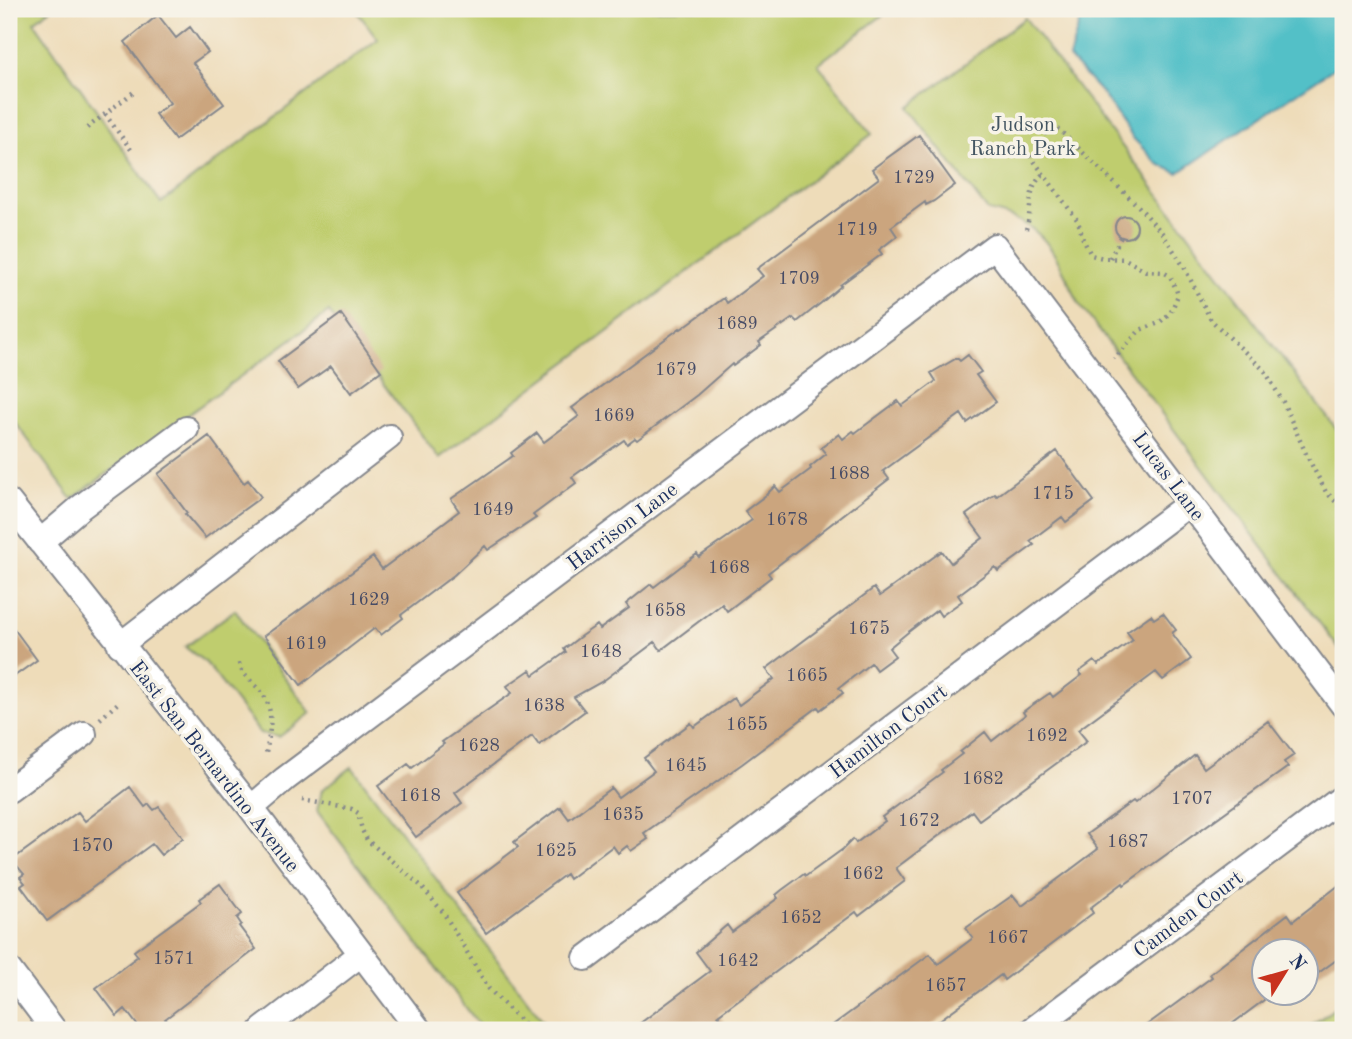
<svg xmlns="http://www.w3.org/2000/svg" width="1352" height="1039" font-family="'Old Standard TT',serif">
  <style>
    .green { fill: #bfcd6e; stroke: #6d7e66; stroke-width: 2 }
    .water { fill: #52c0c7; stroke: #367892; stroke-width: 2 }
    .building { fill: #cba57e }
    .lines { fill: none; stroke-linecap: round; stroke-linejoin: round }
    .minor-casing { stroke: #84868c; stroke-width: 28 }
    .path { stroke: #84868c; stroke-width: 4.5; stroke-dasharray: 2 5; stroke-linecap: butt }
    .minor { stroke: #fff; stroke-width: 24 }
    .labels { text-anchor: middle; stroke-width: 7; stroke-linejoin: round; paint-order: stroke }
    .number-label { font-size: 18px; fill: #474c66 }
    .park-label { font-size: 21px; fill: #445662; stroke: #f7f3e8 }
    .street-label { font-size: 21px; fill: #1b2f5e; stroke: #f7f3e8 }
  </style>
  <rect width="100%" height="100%" fill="#f7f3e8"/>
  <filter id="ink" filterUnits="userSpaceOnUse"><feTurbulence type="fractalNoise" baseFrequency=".0143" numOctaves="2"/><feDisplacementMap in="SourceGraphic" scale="14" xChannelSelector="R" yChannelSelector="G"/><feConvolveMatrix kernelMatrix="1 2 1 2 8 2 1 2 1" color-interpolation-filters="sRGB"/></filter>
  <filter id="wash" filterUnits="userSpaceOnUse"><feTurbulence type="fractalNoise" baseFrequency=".00686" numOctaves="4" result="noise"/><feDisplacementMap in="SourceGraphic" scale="28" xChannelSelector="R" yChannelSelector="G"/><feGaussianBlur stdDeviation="1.57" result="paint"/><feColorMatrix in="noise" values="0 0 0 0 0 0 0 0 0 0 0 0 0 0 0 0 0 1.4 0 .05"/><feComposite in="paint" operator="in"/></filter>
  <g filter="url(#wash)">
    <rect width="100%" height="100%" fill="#eedcb9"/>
    <path class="green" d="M9,9H51L34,22L161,203L378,39L355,9H891L818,64L872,134L439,458L329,312L72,499L9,414Z
      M1025,18L1343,438V654L1080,305C1055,256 1048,222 988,211L908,107Z
      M235,610L311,713L279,737L260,733L206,663L185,647Z
      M352,767L550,1030H483L317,811L322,790Z
      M1343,1002V1030H1305Z"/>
    <path class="water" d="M1091,9H1343V62L1178,173L1158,164L1133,138L1101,92L1069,58L1081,17Z"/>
    <g id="blocks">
      <path class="building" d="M158,15L176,38L190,27L208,52L193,63L224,104L175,140L155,114L170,103L125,42Z
        M919,135L955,185L934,201L926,205L925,202L891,227L897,236L879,250L882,254L840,285L841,286L821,303L797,322L793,318L759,342L761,345L733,366L732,364L697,395L637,440L635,438L627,444L624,440L572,477L576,483L533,515L536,518L488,550L485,546L454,575L401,615L403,618L381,635L375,628L301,685L264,636L373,557L382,569L459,511L451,499L513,456L511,453L537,433L544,442L579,416L572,408L680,328L681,329L724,298L727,303L763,276L757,269L879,178L872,169Z
        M1115 227a11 11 0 1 1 22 0a11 11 0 1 1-22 0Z
        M341,314L381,371L351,393L331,366L298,389L278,361Z
        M968,355L981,372L976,375L996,402L967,423L961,414L883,471L889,479L768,573L771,577L727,611L722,604L661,650L655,642L603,681L574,697L585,711L539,745L532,736L455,793L462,803L416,837L378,786L408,764L412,768L444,744L442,742L512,693L507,686L530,670L534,675L566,652L564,649L581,636L597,625L600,629L629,608L626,604L651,584L654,587L697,554L699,557L752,520L745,511L766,495L775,486L780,492L811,469L810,467L826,454L821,448L839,434L843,439L853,431L855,433L898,401L902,406L936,381L931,373L957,358L960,361Z
        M209,436L244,483L248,480L261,497L205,538L185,514L187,513L158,474Z
        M1057,451L1094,501L1066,522L1062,517L1030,541L1034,545L998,571L995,567L958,595L962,601L941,616L937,610L907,633L889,648L895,656L876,670L871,663L839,688L843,693L820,710L818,707L742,764L644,833L648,839L631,851L627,846L618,853L613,846L569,879L566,874L486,933L457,893L518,847L514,842L560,807L569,819L611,788L618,797L654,771L644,758L691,723L694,727L734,698L739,705L774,679L766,669L874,588L880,596L942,551L951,563L983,538L966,515L995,494L997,496Z
        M1163,613L1176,630L1172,633L1191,659L1163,680L1156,672L1078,730L1087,741L1042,774L979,820L972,811L896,868L905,881L859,916L856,912L718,1015L724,1022L712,1030H631L710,971L696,952L727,925L732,932L778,898L776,895L782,890L804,874L806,876L843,849L853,839L856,843L885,821L882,817L943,772L941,770L962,754L960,752L985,732L992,741L1025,715L1023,712L1028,708L1050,693L1053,697L1082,675L1079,672L1094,661L1098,665L1133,640L1127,632L1151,615L1154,619Z
        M9,622L37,660L9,680Z
        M1268,721L1294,755L1284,762L1288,767L1124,885L1123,883L1090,908L1093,913L1004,980L1001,975L926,1030H826L930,954L938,964L973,938L966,928L1013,895L1022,906L1098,849L1087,834L1133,801L1135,803L1195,755L1204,768Z
        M130,787L145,807L149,804L154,810L159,807L183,838L161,855L152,844L47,921L21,886L25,883L20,877L24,874L12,860L78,812L85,821Z
        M1343,882V955L1306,982V951H1264V1000L1224,1030H1140L1212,977L1210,974L1288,914L1293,921Z
        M220,884L242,914L237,918L241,924L239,926L256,949L165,1019L167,1021L155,1030H141L125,1009L117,1016L96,988L138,956L134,951L201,902L199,899Z"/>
    </g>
  </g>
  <g filter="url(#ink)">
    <use href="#blocks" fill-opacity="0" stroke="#84868c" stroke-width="2"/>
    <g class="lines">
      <defs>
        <path id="minor" d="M9,502L251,808L419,1030
          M40,542L81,507L186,429
          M120,645L389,437
          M9,790L84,734
          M251,808L285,779L995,246L1343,705
          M586,958L1190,503
          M9,970L54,1030
          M262,1030L361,954
          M1032,1030L1343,797"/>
      </defs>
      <use href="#minor" class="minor-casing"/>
      <path class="path" d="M105,114L132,151
        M87,128L136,90
        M1044,134L1057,129L1066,136L1139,207L1163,234L1184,267L1211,320L1265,371L1283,402L1307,456L1326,492L1343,509
        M1026,150L1078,221L1083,239L1091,255L1103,258L1125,259L1146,271L1163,272L1170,276L1176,289L1178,295L1171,312L1159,323L1140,330L1114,359
        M1026,229C1033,209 1026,190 1043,174
        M1110,258L1121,237
        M239,663C241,673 248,678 255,685C276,704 271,727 266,753
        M100,719L119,702
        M302,800L352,809L358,813L362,830L367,840L419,884L443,912L489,989L530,1030"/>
      <use href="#minor" class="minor"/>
    </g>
  </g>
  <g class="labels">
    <g class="number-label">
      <text x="914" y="183">1729</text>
      <text x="857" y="235">1719</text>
      <text x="799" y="284">1709</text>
      <text x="737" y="329">1689</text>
      <text x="676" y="375">1679</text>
      <text x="614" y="421">1669</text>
      <text x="849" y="479">1688</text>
      <text x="1053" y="499">1715</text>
      <text x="493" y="515">1649</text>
      <text x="787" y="525">1678</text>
      <text x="729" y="573">1668</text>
      <text x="369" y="605">1629</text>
      <text x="665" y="616">1658</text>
      <text x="869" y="634">1675</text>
      <text x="306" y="649">1619</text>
      <text x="601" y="657">1648</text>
      <text x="807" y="681">1665</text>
      <text x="544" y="711">1638</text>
      <text x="747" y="730">1655</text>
      <text x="1047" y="741">1692</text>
      <text x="479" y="751">1628</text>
      <text x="686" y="771">1645</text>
      <text x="983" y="784">1682</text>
      <text x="420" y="801">1618</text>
      <text x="1192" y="804">1707</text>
      <text x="623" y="820">1635</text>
      <text x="919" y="826">1672</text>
      <text x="1128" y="847">1687</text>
      <text x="92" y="851">1570</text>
      <text x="556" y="856">1625</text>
      <text x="863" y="879">1662</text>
      <text x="801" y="923">1652</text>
      <text x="1008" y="943">1667</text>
      <text x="174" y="964">1571</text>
      <text x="738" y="966">1642</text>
      <text x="946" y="991">1657</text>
    </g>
    <g class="park-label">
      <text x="1023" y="131">Judson<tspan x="1023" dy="24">Ranch Park</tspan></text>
    </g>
    <g class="street-label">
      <text transform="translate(1169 476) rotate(53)" y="7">Lucas Lane</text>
      <text transform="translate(622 526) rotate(-37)" y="7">Harrison Lane</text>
      <text transform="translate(888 731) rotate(-37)" y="7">Hamilton Court</text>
      <text transform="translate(215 766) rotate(52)" y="7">East San Bernardino Avenue</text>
      <text transform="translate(1188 914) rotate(-37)" y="7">Camden Court</text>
    </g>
  </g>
  <rect width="1352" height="1039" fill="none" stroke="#f7f3e8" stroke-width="35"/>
  <g transform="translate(1285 972) rotate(53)"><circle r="33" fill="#f7f3e8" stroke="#9fa5b1" stroke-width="2"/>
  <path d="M0-5L12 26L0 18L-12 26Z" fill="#c8321e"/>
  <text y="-10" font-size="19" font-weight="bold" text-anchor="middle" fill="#1b2f5e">N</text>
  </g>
</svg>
